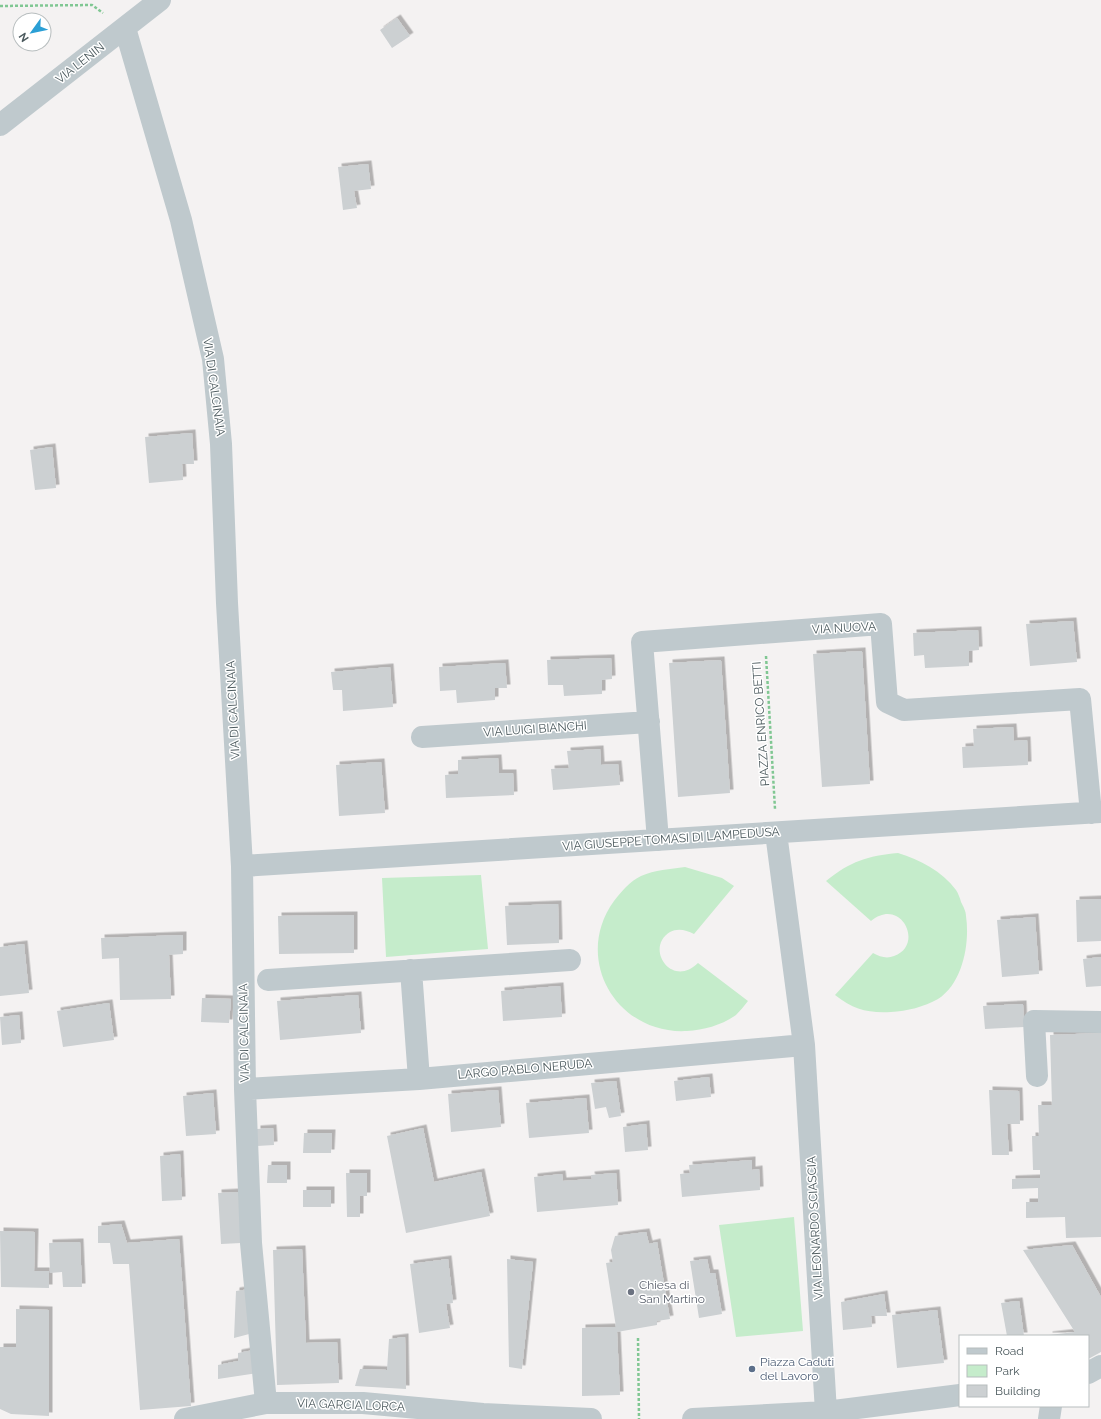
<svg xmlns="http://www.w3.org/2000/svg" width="1101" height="1419" font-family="Raleway,sans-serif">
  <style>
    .green { fill: #c5eccb }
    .building { fill: #ccd0d2; filter: url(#shadow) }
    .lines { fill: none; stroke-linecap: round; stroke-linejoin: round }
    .path { stroke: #80c793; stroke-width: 2.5; stroke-dasharray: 3 2; stroke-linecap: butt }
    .minor { stroke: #bfc9cd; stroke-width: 22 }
    .worship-dot { fill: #6b7280; stroke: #fff; stroke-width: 1.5 }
    .service-dot { fill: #5c6f8a; stroke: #fff; stroke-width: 1.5 }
    .labels { text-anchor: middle; stroke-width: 3; stroke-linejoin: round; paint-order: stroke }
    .street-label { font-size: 12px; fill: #4b595d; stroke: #fff }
    .worship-label { font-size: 12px; fill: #5b616d; stroke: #fff; text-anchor: start }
    .service-label { font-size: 12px; fill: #4e5e75; stroke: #fff; text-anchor: start }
  </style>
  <defs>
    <filter id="shadow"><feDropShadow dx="3.5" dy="-3.5" stdDeviation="0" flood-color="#0004"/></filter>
  </defs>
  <rect width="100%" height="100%" fill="#f4f2f2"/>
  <path class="green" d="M898,853C920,860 942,871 956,890C958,893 960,898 961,902C963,906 966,911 966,916C970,943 963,983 938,999C924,1007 907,1011 891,1012C867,1013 854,1010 835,995L873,953C880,957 887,959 894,956C925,945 901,896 871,921L826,881C851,861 867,856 898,853Z
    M685,867L722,878L734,886L694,934C686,930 678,928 670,932C644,948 672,989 698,963L748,1001C744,1006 740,1011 736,1015C722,1025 704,1030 687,1031C617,1035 572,959 614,901C621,892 630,881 641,876C655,870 670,869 685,867Z
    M481,875L488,949L386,957L382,878Z
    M794,1217L803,1331L736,1337L719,1225Z"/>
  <path class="building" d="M397,18L410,36L392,48L380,30Z
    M368,164L371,189L354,191L357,208L343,210L338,167Z
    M192,433L194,464H182L183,480L149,483L145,437Z
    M52,447L56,488L35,490L30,450Z
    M1073,621L1077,662L1030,666L1026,624Z
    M978,630L979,650L969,651V666L925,668L924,655L914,656L913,633Z
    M862,651L870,784L822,787L813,654Z
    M611,658L612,679L602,680V694L564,696L563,685H548L547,660Z
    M721,660L730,793L678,797L669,663Z
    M505,663L507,688H495V700L457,703L456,690L440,691L439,667Z
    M390,667L393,707L343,711L342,690H333L331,672Z
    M1013,727L1014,741L1027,740L1028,765L963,768L962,747L974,746L973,729Z
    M600,749L601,765L618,764L620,785L553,790L551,769L569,768L567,751Z
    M498,758L499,773H513L514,795L446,798L445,775L458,774V760Z
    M381,762L385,813L339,816L336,765Z
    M1101,899V941L1077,942L1076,900Z
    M558,904L559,943L507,945L505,906Z
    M354,915V953L279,954L278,916Z
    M1035,917L1039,974L1002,977L997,920Z
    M183,935V954L169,955L171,999L120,1000L119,958L102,959L101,938Z
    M24,944L29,993L0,996V947Z
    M1101,957V986L1086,987L1083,959Z
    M560,986L562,1017L503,1021L501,991Z
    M358,995L361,1033L280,1040L277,1001Z
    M202,998L231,999L229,1023L201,1022Z
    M109,1003L114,1040L63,1047L57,1011Z
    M1023,1004L1024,1027L985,1029L983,1006Z
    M19,1015L21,1043L2,1045L0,1017Z
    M1101,1033V1237L1066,1238L1065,1217L1026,1218V1202H1038V1188L1012,1189V1179L1040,1178V1170H1033L1032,1136H1039L1038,1105H1052L1050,1035Z
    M709,1077L711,1097L676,1101L674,1081Z
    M616,1081L621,1116L609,1118L606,1107L595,1109L591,1083Z
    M498,1090L501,1127L451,1132L448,1094Z
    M989,1090L1019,1091L1020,1124H1007L1009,1155H992Z
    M213,1093L216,1134L186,1136L183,1096Z
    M586,1098L589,1133L529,1138L526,1103Z
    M646,1124L648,1150L625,1152L623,1127Z
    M273,1128L274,1145L257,1146V1129Z
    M423,1128L434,1182L481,1172L490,1216L406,1233L387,1136Z
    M304,1133H332L331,1153H303Z
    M180,1154L182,1200L162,1201L160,1156Z
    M752,1160V1170L759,1169L760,1190L682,1197L680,1174L690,1173L689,1165Z
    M268,1165H287V1183H267Z
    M346,1173H367V1196H360V1217H347Z
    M616,1173L618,1205L537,1212L534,1177L562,1174L563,1181L592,1179L591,1175Z
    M303,1190H331V1207H303Z
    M238,1192L241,1243L221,1244L218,1193Z
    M121,1224L127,1243L179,1239L191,1406L140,1410L129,1264H113L110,1243H98V1226Z
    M0,1231L35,1232L34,1271H49V1288L1,1287Z
    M646,1232L649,1244L657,1242L670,1319L657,1321V1325L617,1332L620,1395L582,1396V1328L616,1327L606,1263L613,1262L611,1250L615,1236Z
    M80,1242L82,1287H63L62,1272L50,1273L49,1243Z
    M1072,1245L1101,1297V1352L1090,1358H1088V1336H1049V1335L1075,1332L1023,1250Z
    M302,1249L306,1343L337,1342L339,1383L277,1385L273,1250Z
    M448,1259L453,1303L446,1304L450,1328L419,1333L410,1264Z
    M507,1259L533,1262L522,1369L509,1367Z
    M707,1259L710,1273H715L722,1314L699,1318L690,1261Z
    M250,1289L253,1333L234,1338L236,1291Z
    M884,1294L887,1316H871L872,1327L843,1330L841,1302Z
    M1019,1301L1024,1336H1007L1001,1303Z
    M16,1309L49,1310V1416L11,1414L0,1409V1347H16Z
    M937,1310L944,1363L897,1368L892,1315Z
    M405,1337L406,1389L355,1386L360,1369L387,1370L389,1339Z
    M254,1350L258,1373L218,1379V1365L238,1361V1353Z"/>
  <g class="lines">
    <path class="path" d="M0,6L92,5L103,13
      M766,656L775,809
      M638,1338L639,1419"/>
    <path class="minor" d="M125,28L181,220L213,359L221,444L227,603L242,866L245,1089L251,1243L266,1403
      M0,125L160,0
      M422,737L649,722
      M776,833L804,1045L826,1412
      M658,840L642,642L881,624L887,702L904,710L1080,699L1091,813
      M242,866L1101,812
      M411,970L419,1079
      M268,980L570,960
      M1037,1076L1034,1021L1101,1022
      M245,1089L419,1079L804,1045
      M1088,1373L1101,1366
      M185,1419L266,1403H363L483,1414L591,1419
      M693,1419L826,1412L960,1395
      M1049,1419L1051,1406"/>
  </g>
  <circle class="worship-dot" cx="631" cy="1292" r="4"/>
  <circle class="service-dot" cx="752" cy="1369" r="4"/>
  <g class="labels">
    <g class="street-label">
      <text transform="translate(80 63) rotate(-38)" y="4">VIA LENIN</text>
      <text transform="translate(214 387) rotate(82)" y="4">VIA DI CALCINAIA</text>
      <text transform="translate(844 628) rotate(-3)" y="4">VIA NUOVA</text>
      <text transform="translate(233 710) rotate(-93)" y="4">VIA DI CALCINAIA</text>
      <text transform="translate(761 724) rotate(-94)" y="4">PIAZZA ENRICO BETTI</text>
      <text transform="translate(535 729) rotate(-4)" y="4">VIA LUIGI BIANCHI</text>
      <text transform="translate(671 839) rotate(-4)" y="4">VIA GIUSEPPE TOMASI DI LAMPEDUSA</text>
      <text transform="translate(244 1033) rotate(-91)" y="4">VIA DI CALCINAIA</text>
      <text transform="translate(525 1069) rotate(-5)" y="4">LARGO PABLO NERUDA</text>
      <text transform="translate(815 1228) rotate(-93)" y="4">VIA LEONARDO SCIASCIA</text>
      <text transform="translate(351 1405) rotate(2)" y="4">VIA GARCIA LORCA</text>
    </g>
    <g class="worship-label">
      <text x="639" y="1289">Chiesa di<tspan x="639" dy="14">San Martino</tspan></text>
    </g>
    <g class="service-label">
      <text x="760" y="1366">Piazza Caduti<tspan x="760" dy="14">del Lavoro</tspan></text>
    </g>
  </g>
  <rect x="959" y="1335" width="130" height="72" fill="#ffffff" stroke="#b7bdbe"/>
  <rect x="967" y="1348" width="20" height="6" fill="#bfc9cd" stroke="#b7bdbe"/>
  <text x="995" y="1355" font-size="12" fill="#4b595d">Road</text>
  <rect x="967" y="1365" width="20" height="12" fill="#c5eccb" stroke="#b7bdbe"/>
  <text x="995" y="1375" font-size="12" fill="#4b595d">Park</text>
  <rect x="967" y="1385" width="20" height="12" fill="#ccd0d2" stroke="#b7bdbe"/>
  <text x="995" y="1395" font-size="12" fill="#4b595d">Building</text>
  <g transform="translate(32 32) rotate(237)"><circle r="19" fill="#ffffff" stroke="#b7bdbe"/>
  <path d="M0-3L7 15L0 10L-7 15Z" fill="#2b9fd5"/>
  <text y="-6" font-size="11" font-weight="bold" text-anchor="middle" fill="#4b595d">N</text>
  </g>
</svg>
